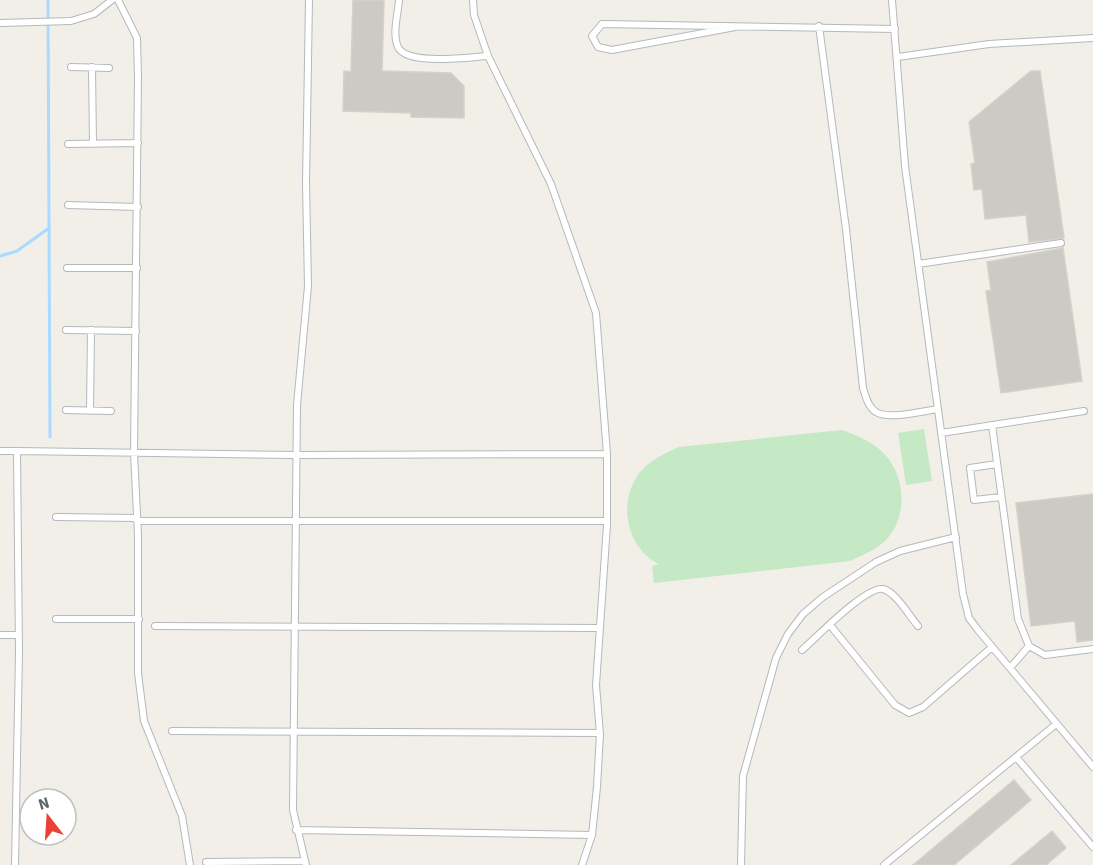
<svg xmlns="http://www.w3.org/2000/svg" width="1093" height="865" font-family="'Source Sans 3',sans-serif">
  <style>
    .green { fill: #c5e8c5 }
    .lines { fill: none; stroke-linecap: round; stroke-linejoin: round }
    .stream { stroke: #aadaff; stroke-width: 3 }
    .building { fill: #cccac5; stroke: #d6d1c6; stroke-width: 1.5 }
    .lane-casing { stroke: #b5b8bc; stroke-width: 8 }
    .lane { stroke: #fff; stroke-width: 6 }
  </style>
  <rect width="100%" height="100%" fill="#f1efe8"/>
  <path class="green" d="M924,429L932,481L906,485L898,433Z
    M842,430C856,435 868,440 879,449C905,470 910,515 886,540C876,550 863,555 850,561L654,583L652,566L659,564C630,551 618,509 635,480C644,463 663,454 679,447Z"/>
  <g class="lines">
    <path class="stream" d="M48,0L50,437
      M0,256L17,251L49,228"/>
  </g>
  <path class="building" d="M353,0H384L382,71L451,73L464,86V118L411,117V113L343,111L344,71L351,72Z
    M1031,71H1040L1064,238L1029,242L1026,215L985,219L982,189L974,190L971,164L975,163L969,122Z
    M1063,248L1082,381L1001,393L986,291L991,290L987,262Z
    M1093,494V640L1077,642L1075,621L1031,626L1016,503Z
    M1014,780L1031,800L954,865H913Z
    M1052,831L1066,848L1046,865H1011Z"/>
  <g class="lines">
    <defs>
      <path id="lane" d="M118,0L137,38L138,77L134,453L138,535V673L144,721L182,816L190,865
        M399,0C398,14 392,34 398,47C407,66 469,57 488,56
        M473,0L474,15L488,56L551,184L596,313L607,454V525L596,685L600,734L597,787L592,835L582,865
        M892,0L905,166L963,594L969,618L978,630L1093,767
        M0,23L71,21L94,14L112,0
        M819,26L846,229L863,388C866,397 868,407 876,412C888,420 924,411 938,409
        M735,27L612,50L598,47L592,36L602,24L895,29
        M898,57L989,44L1093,38
        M71,67L109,68
        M92,67L93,144
        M68,144L138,143
        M68,205L138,207
        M918,264L1061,243
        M67,268H137
        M66,330L136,331
        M66,410L111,411
        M90,411L91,330
        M992,425L1018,619L1029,646L1045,655L1093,649
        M941,433L1084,411
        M0,451H17
        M997,464L970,468L974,500L1001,497
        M56,517L137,518
        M137,521H607
        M56,619H139
        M830,625L895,705L909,713L923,707L992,647
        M155,626L599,628
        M0,635H18
        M802,650C817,637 866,586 883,589C896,592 910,617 918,626
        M1010,668L1029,646
        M172,731L600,733
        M1016,757L1093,847
        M296,830L592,835
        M206,862L304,861
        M15,865L19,653L17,451L296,455L607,454
        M306,865L293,810L297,405L308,286L306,183L309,0
        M741,865L743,776L776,658L788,634L803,614L823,597L876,562L900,551L956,537
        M884,865L1055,725"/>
    </defs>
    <use href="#lane" class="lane-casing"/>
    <use href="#lane" class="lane"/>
  </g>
  <g transform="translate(48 817) rotate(343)"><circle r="28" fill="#ffffff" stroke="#bfc1c3" stroke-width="1.5"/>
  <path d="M0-4.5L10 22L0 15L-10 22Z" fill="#ea4335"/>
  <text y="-9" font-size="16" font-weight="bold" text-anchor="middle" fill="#5f6368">N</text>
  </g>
</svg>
